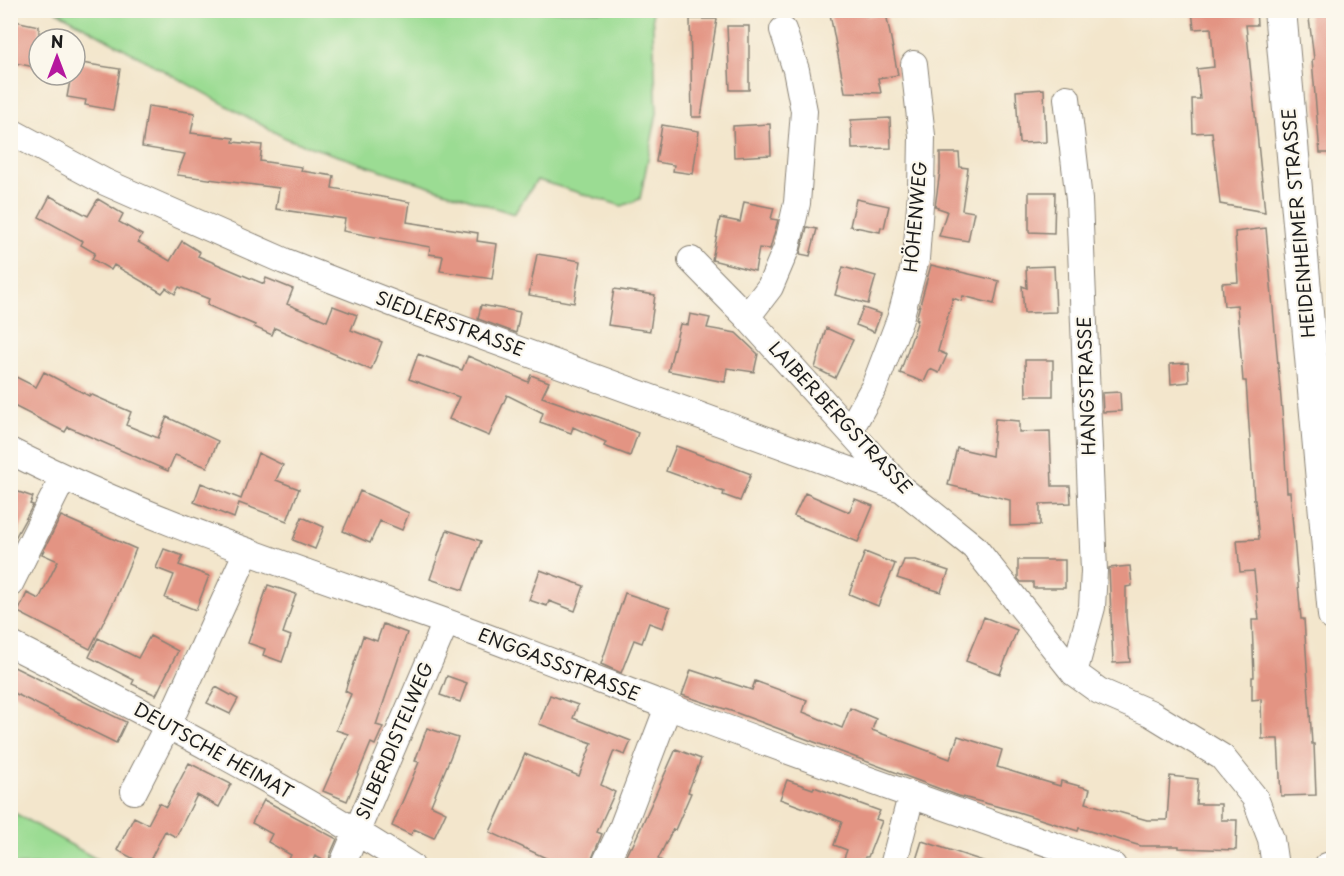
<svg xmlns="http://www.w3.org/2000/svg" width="1344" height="876" font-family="'Playpen Sans',sans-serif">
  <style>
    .green { fill: #9bdc93; stroke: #5c7c58; stroke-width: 1.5 }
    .building { fill: #e39483 }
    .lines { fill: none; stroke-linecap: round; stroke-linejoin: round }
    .minor-casing { stroke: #888174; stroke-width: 28 }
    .tertiary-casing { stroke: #888174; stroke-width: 34 }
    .minor { stroke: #fff; stroke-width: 26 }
    .tertiary { stroke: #fff; stroke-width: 32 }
    .labels { text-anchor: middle; stroke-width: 4.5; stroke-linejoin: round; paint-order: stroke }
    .street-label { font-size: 18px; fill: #1c1c1c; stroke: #fbf7ec }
  </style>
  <rect width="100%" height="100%" fill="#fbf7ec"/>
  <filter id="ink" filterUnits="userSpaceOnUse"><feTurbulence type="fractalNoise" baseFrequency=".0167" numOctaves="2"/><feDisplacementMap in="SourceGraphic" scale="12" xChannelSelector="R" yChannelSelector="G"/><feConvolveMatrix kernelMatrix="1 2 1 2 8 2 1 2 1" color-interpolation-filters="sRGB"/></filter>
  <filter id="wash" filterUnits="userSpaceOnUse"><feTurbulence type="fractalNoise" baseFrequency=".008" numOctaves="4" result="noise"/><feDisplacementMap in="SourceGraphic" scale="24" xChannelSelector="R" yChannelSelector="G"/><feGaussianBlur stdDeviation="1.35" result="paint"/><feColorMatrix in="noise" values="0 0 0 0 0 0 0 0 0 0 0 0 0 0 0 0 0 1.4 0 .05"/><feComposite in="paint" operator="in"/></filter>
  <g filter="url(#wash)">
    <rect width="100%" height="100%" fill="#f3e6cc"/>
    <path class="green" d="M56,11H652L657,113L640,199L622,206L537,180L514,214L287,139Z
      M10,811H11L107,865H11Z"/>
    <g id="blocks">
      <path class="building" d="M850,10H865L866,16L886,13L898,75L878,78L881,93L845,92L830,14Z
        M1192,10H1256L1257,25H1246L1265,212L1220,204L1212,132L1193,133L1192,99H1200L1197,69L1214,67L1211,28L1194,29Z
        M1308,10H1334V153H1320L1312,60L1314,59Z
        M690,19H717L701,117H692Z
        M10,20L39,26V68L10,62Z
        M727,26H749V90H730Z
        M75,62L120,69L113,110L85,105L86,100L67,97L71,75H75Z
        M1044,89L1046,142L1019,143L1016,91Z
        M148,106L195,113L191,133L234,138L233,142L262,145L260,161L302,167L301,171L334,176L332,188L410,202L407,222L478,233L477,241L497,244L492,279L440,271L443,256L429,254L430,247L343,231L345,219L276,209L279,188L177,175L185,154L142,147Z
        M890,118L891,148L852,149L851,120Z
        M770,124L771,155L734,157L733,126Z
        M662,125L699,131L693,174L673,171L674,165L656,162Z
        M940,153H959L960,167L968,168L962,210L974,212L968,241L939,236L947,211L935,207L940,171Z
        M1029,192H1055L1054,233L1029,232Z
        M50,196L88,216L98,199L123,214L119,222L142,235L138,242L170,261L182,241L200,252L198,256L264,284L266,278L293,289L287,304L327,321L333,306L357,315L351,330L382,342L371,370L275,328L272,335L254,327L255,325L207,305L209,299L179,287L175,294L166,288L162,293L114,265L111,270L92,259L95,253L81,245L83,241L39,217Z
        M856,199L889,206L884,228L881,227L880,232L850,226Z
        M744,202L774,208L771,219L778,220L770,249L759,248L755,271L712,260L720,218L740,222Z
        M807,227L817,229L810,256L800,254Z
        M1266,228L1283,422L1287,492H1290L1301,619H1304L1312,744H1314L1316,795L1281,796L1278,739H1262L1261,699L1252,700V677H1254L1252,620H1259L1254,571L1240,572L1237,540L1259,539L1255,500H1254L1246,381H1243L1237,305L1224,306L1222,283L1238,282L1235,232Z
        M537,254L581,261L574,303L529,295Z
        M931,265L999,281L994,304L963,296L961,301L953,298L938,351L947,355L939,373L930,369L924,382L900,373L918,320L916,319Z
        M1054,266L1056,312L1024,313L1022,286L1027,288L1026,267Z
        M843,267L876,276L868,304L835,295Z
        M614,289L655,295L650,331L608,325Z
        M481,305L520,312L516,333L478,319Z
        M863,308L881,314L874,332L856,325Z
        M690,314L710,318L707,328L736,333L758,354L754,372L727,368L725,382L668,371L680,324L688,325Z
        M826,328L853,340L835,378L815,368Z
        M418,354L462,370L468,356L528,382L531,375L549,382L542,397L607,420L638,433L630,456L604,446L606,442L573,427L571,433L540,422L543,413L507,395L489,436L449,419L459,397L409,379Z
        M1025,360H1053V396H1026Z
        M1188,363L1189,382L1171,384L1170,364Z
        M44,372L89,396L90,394L131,412L126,425L158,438L167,417L218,441L207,467L175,455L168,471L68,427L65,432L10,404V374L36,387Z
        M1120,392L1121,411L1103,412L1102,393Z
        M995,419L1019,421V432L1050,431L1052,486H1070L1071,503L1040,504V525L1010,526V500L948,485L957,448L992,456Z
        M676,446L751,474L740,501L723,495L724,492L666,471Z
        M258,453L283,465L276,480L299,489L287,521L239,503L234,518L194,502L201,483L241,499Z
        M10,489L33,497L30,504L33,505L10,547Z
        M360,491L409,513L402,530L380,521L370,543L343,531Z
        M805,493L849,512L855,499L873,506L858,542L794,516Z
        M61,516L136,549L116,597L90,649L18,612L27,593L39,599L58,561L42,554Z
        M302,517L324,527L315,549L293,540Z
        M447,530L481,541L463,590L430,579Z
        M164,549L183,556L179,565L209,576L196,610L165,598L174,575L156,568Z
        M865,552L895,564L878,606L849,594Z
        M904,560H916L949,571L941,592L897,578Z
        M1018,560H1065V588H1033V582H1021L1018,579Z
        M1130,566L1132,586L1126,587V616L1130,662L1113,663L1109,568Z
        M540,570L584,586L575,611L549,601L547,606L529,600Z
        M268,585L296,594L283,633L291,636L282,662L263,655L265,649L248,643Z
        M625,593L670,608L663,628L649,623L642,643L634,640L621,673L601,664Z
        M984,617L1017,630L1000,674L966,661Z
        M383,624L407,633L376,725L383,727L375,745L371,743L347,801L323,791L348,734L336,730L351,694L345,691L363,636L377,641Z
        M150,636L178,651L156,695L132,684L134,680L89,657L98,638L138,658Z
        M10,665L126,722L116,743L10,691Z
        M691,670L752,690L755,681L807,700L803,712L842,728L850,708L876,719L872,730L950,759L958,736L1002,750L997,767L1060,786L1061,781L1090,789L1086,803L1147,820H1167L1170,776L1198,779L1196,804H1221V820H1237L1236,850L1179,848V846H1141L1079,828L1078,831L1018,812L959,796L734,712L682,695Z
        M447,676L467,683L460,702L440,695Z
        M216,687L238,699L230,714L207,703Z
        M550,695L578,705L573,718L631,741L625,755L614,751L601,785L615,792L597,832L602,834L589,866H563L490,832L525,754L579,776L592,743L539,724Z
        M427,728L458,738L431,805L446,812L434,838L414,829L411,835L392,826L419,762L415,761Z
        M676,749L701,759L688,792L691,793L675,830L673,829L658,859L672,866H621L630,847H632Z
        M189,763L231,784L219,807L197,795L176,837L165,831L147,866L117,850L134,817L148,824L159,803L166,807Z
        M787,780L813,789L814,787L880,811L876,819L882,821L868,857H865L862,865L844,858L847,850L834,845L842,822L780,799Z
        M264,800L337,839L330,855L329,863L315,856L310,866H285L291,855L268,842L272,834L252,823Z
        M922,841L986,862L985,866H914Z"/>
    </g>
  </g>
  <g filter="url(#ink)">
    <use href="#blocks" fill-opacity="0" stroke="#888174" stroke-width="1.5"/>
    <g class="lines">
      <defs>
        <path id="minor" d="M1067,98L1079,200L1094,571L1092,607L1074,673
          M10,131L105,182L284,261L412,311L902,489
          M691,260L747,317L902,489L974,547L1074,673L1099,691L1150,713L1222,757L1255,798L1271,839L1275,866
          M747,317L770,287L787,247L797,203L804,111L796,70L783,30
          M850,430L874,387L900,319L916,259L921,191L922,136L914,64
          M10,451C149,522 300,569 446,622C520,649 593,678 667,706C815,762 964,814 1113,866
          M10,584L63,478
          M10,644C146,713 282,783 411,866
          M134,791L168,725L247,551
          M344,861L446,622
          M604,866L622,828L668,707
          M893,866L911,796
          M1327,866L1334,864"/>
        <path id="tertiary" d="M1280,10L1334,615"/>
      </defs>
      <use href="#minor" class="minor-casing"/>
      <use href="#tertiary" class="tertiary-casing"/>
      <use href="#minor" class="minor"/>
      <use href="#tertiary" class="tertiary"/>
    </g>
  </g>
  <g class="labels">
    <g class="street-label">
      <text transform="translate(916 217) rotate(-85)" y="6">HÖHENWEG</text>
      <text transform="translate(1299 223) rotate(-95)" y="6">HEIDENHEIMER STRASSE</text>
      <text transform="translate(450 324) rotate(20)" y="6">SIEDLERSTRASSE</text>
      <text transform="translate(1087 386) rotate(-92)" y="6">HANGSTRASSE</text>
      <text transform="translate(840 418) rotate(47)" y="6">LAIBERBERGSTRASSE</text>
      <text transform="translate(559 665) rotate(21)" y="6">ENGGASSSTRASSE</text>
      <text transform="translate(395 741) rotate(-67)" y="6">SILBERDISTELWEG</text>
      <text transform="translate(213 751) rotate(29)" y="6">DEUTSCHE HEIMAT</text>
    </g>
  </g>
  <rect width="1344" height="876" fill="none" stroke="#fbf7ec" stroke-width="36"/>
  <g transform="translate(57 57)"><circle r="28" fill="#fbf7ec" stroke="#a29f99" stroke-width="1.5"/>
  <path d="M0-4.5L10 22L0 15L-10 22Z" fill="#b5179e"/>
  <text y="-9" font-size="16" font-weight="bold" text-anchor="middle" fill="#1c1c1c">N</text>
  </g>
</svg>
